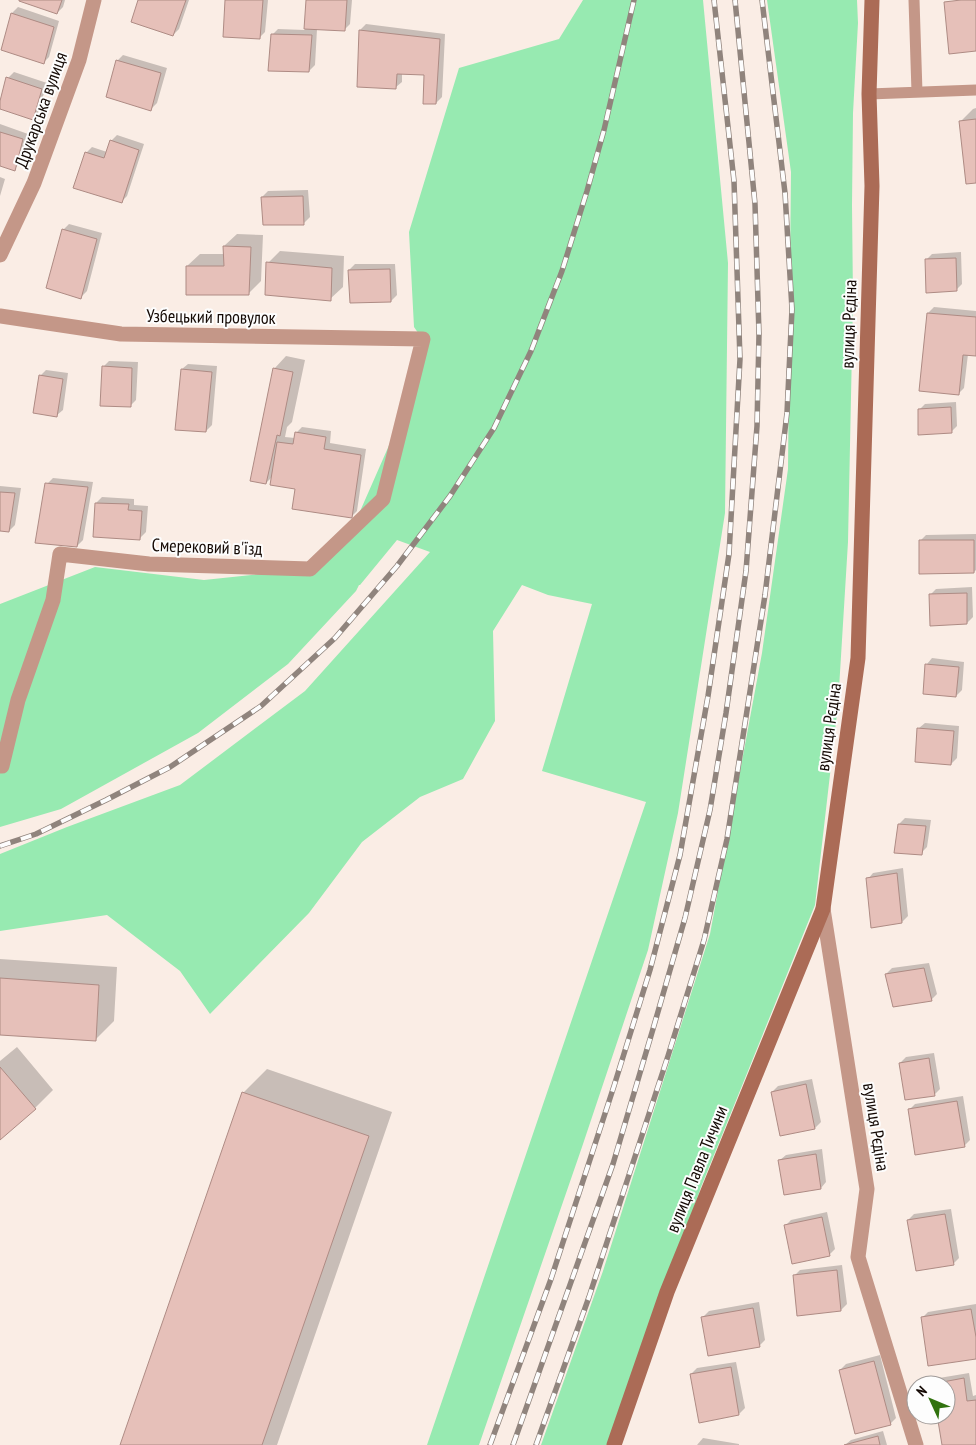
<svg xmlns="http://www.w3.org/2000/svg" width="976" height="1445" font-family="'PT Sans Narrow',sans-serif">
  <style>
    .green { fill: #97eab1 }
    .shadow { fill: #0003 }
    .building { fill: #e6c0b9; stroke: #ae8b84 }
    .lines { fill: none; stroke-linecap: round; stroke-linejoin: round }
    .lane { stroke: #c49788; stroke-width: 11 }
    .street { stroke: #c49788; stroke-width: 15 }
    .secondary { stroke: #ab6b56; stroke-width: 15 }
    .rail-casing { stroke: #90847d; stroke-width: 5.5 }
    .rail { stroke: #fdfdfd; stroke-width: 4; stroke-dasharray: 11; stroke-linecap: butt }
    .labels { text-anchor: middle; stroke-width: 4; stroke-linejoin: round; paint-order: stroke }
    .street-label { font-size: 18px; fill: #140904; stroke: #fdfdfd }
  </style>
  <rect width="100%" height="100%" fill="#faede5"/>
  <path class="green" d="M583,0H703L728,263L725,513L678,813L648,950L582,1147L479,1445H427L646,802L542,771L592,604L548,595L522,585L493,631L495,721L463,779L420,797L362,842L309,913L210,1014L180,971L107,915L0,931V854L67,827L180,785L305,691L430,552L397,540L360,585H359L356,591L288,664L198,733L61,809L0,827V604L95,567L204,580L310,569L354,525L405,409L423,340L414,327L409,232L459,68L559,39Z
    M767,0H857L858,23L853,113L852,205L853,300L848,542L838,705L815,905L701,1187L613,1445H541L603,1271L710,934L762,653L788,469L791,172Z"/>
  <path class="shadow" d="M21,0H65L63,7L57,13Z
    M140,0H189L179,29L173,35Z
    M227,0H268L265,32L259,38Z
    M307,0H352L350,24L344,30L317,29L315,65L309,71L272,35L278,29L305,30Z
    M18,7L59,21L49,57L43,63L2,49L12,13Z
    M366,24L445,34L442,97L436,103L426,74L402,73V82L396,87L360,30Z
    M123,55L167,68L157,103L151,109L117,61Z
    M14,72L47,83L38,113L32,119L0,108L8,78Z
    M976,108V182L961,121L973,109Z
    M0,124L28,134L20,163L14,169L0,165Z
    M117,135L144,144L127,196L121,202L86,153L92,147L107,152L111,141Z
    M0,177L5,179L0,196Z
    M308,190L310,217L304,223L262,197L268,191Z
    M69,224L102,233L87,291L81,297L63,230Z
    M237,234L263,235L261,281L248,294L187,266L200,254H225L224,246Z
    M280,251L344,256L343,287L330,299L268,263Z
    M961,252L962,284L956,290L926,260L932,254Z
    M355,264H395L397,295L391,301L349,270Z
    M934,307L976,311V355L968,354L964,388L958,394L928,313Z
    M286,356L305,360L292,422L287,427L285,437L295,438L296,433L302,427L331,431L330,443L366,449L357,511L351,517L273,476L266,483L274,369Z
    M109,361L138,362L136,400L130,406L103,367Z
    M188,364L217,366L212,425L206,431L182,369Z
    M46,370L68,373L63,410L57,415L40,376Z
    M956,402L957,426L951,432L919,410L925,404Z
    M53,478L93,482L83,540L77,546L47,484Z
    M0,486L21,488L15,525L9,531L0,530Z
    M102,497L134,499V505L148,506L146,532L140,538L96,503Z
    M976,534V570L974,572L920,541L926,535Z
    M972,587L973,617L967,623L930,595L936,589Z
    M932,658L964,662L962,690L956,696L927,664Z
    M925,723L959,726L957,758L951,764L919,728Z
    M905,818L931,820L927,847L921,853L899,824Z
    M903,868L908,916L902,922L868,879L873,873Z
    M0,959L117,967L114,1021L95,1040L0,1034Z
    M929,963L937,994L931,1000L886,974L892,968Z
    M17,1047L53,1090L35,1108L0,1138V1061Z
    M934,1053L940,1089L934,1095L900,1063L906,1057Z
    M267,1069L392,1112L277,1445H122L243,1093Z
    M812,1079L821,1122L815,1128L772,1092L778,1086Z
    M963,1096L970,1140L964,1146L909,1110L915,1104Z
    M822,1149L826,1182L821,1188L780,1160L786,1155Z
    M951,1209L959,1258L953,1264L908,1220L914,1214Z
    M827,1212L835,1249L829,1255L785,1226L791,1220Z
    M842,1265L847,1304L841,1310L794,1276L800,1270Z
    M759,1302L765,1340L759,1346L703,1317L709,1311Z
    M976,1304V1357L922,1318L928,1312Z
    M880,1355L896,1418L890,1424L840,1370L846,1364Z
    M736,1362L745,1408L739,1414L691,1374L697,1368Z
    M969,1373L973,1396L976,1395V1445H944L939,1415H946V1385H934L933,1384L939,1378Z
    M883,1431L887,1445H845L851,1440Z
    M703,1438L739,1444V1445H697Z"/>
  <path class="building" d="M19,0H62L57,14L19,1Z
    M138,0H186L173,36L131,22Z
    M225,0H263L260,39L223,37Z
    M306,0H347L345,31L304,29Z
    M961,0H976V51L949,54L944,2Z
    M11,13L54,27L44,64L1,50Z
    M359,30L440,39L436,104H423L424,75L397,74L396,89L357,87Z
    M271,34L312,35L309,72L268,71Z
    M116,60L161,73L151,111L106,97Z
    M6,77L42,89L33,120L0,109V101Z
    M976,119V183L966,184L959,121Z
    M0,132L23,139L15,171L0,166Z
    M110,140L139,150L122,203L73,188L85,152L104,158Z
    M303,196L304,225H263L261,197Z
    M62,229L97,239L81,299L46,288Z
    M223,246L251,247L249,295H186V266H224Z
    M956,258L957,291L926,293L925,259Z
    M266,262L332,268L331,301L265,295Z
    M390,269L391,302L350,303L348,270Z
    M927,313L976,317V356L963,355L959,395L919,391Z
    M102,366L132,368L131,407L100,406Z
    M273,368L293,372L280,436L277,435L266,484L250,481Z
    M181,369L212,372L206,432L175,430Z
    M39,375L63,379L57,417L33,413Z
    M951,407L952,433L918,435V409Z
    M295,432L326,437L324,449L361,455L352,518L292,509L295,489L270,485L277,442L293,444Z
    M45,483L88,487L77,547L35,543Z
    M0,492L15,493L9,532L0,531Z
    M95,503L129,504L128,510L142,511L140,540L93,537Z
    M919,540H974V573L919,574Z
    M967,593V624L930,626L929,594Z
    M925,664L959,667L956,697L923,694Z
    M917,728L954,731L951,765L915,762Z
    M898,824L926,826L922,855L894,853Z
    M897,873L902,923L871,928L866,878Z
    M924,968L932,1001L893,1007L885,974Z
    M0,978L99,985L96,1041L0,1035Z
    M929,1058L935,1096L905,1100L899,1063Z
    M0,1067L36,1109L0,1140Z
    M806,1084L815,1129L780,1136L771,1092Z
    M242,1092L369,1136L262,1445H120Z
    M957,1101L965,1147L915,1155L908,1109Z
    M816,1154L821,1189L784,1195L778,1160Z
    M945,1214L954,1265L916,1271L907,1220Z
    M822,1217L830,1256L792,1264L784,1225Z
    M837,1270L841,1311L797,1316L793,1275Z
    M753,1308L760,1347L708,1356L701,1317Z
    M971,1309L976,1337V1359L928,1366L921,1317Z
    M874,1361L891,1425L855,1434L839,1370Z
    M731,1367L739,1415L699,1423L690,1374Z
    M964,1378L967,1401L976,1400V1445H942L937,1415H946V1385H932V1384Z
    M878,1436L880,1445H844Z"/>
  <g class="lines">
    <path class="lane" d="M914,0L917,92
      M869,94L976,90"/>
    <path class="street" d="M0,255L34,183L79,60L94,0
      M0,316L121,334L423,339L383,499L310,569L149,564L60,554L53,600L18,700L2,766H0
      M823,909L867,1189L858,1257L916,1445"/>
    <path class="secondary" d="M614,1445L667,1292L823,909L858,658L872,186L869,94L872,0"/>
    <defs>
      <path id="rail" d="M0,846L36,834L106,800L170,767L261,706L335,638L397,566L450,496L494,428L531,351L562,271L587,191L604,130L634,0
        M490,1445L551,1279L614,1086L650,970L680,855L708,696L729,554L740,359L734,181L714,0
        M513,1445L613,1164L653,1029L685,918L710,810L726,713L746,571L757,426L759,334L755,204L735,0
        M536,1445L589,1297L668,1056L704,940L727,839L765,595L787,413L792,309L785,193L762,0"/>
    </defs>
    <use href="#rail" class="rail-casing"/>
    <use href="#rail" class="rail"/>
  </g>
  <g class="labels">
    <g class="street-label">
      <text transform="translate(41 110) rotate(-70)" y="6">Друкарська вулиця</text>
      <text transform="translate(211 317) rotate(1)" y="6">Узбецький провулок</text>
      <text transform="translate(849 324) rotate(-88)" y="6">вулиця Рєдіна</text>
      <text transform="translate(207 547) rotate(2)" y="6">Смерековий в'їзд</text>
      <text transform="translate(829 727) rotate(-82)" y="6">вулиця Рєдіна</text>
      <text transform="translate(876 1127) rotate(81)" y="6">вулиця Рєдіна</text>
      <text transform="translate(697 1169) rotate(-68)" y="6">вулиця Павла Тичини</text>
    </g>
  </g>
  <g transform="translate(931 1400) rotate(314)"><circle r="24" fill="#fdfdfd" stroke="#a09b99"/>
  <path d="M0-4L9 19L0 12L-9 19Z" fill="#31720e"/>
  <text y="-8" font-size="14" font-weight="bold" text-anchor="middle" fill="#140904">N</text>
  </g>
</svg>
